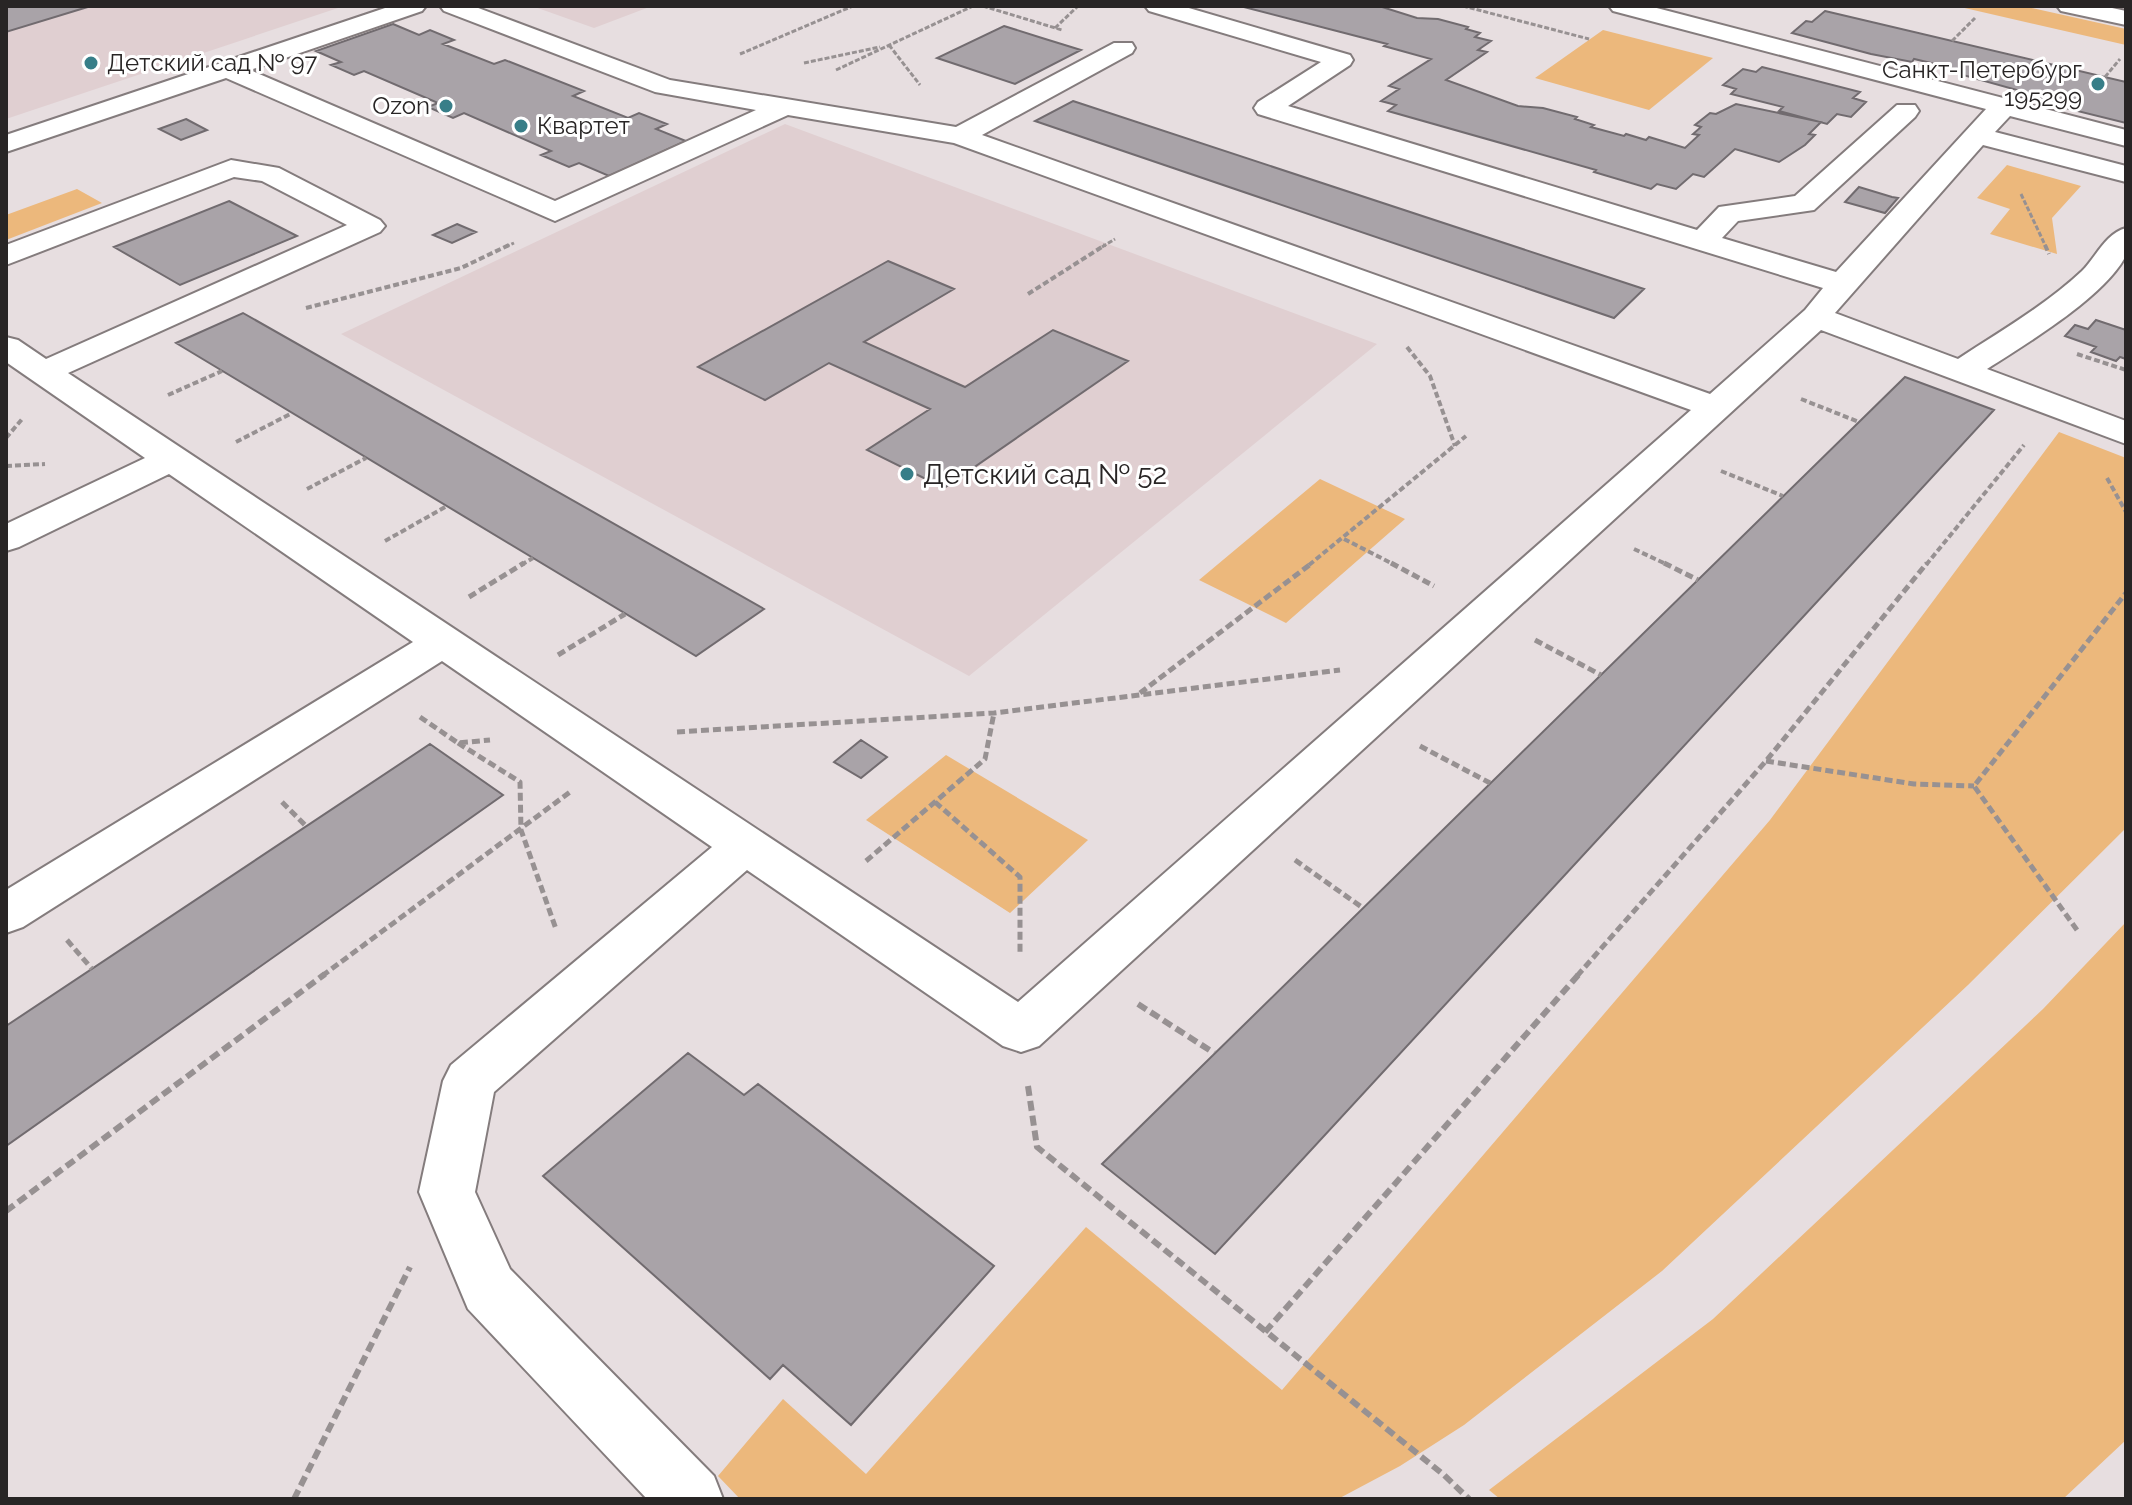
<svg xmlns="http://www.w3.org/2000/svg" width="2132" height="1505" font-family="Raleway,sans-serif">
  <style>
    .built { fill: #e0cfd1 }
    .green { fill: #ecb87c }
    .building { fill: #a9a3a8; stroke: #716b6f; stroke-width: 2 }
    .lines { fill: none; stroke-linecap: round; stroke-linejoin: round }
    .minor-casing { stroke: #847c7d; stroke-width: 4 }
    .major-casing { stroke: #847c7d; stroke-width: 4 }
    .path-far3 { stroke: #979192; stroke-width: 3; stroke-dasharray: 5 2; stroke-linecap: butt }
    .path-far2 { stroke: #979192; stroke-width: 4; stroke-dasharray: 6 3; stroke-linecap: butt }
    .path-far1 { stroke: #979192; stroke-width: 5; stroke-dasharray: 8 4; stroke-linecap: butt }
    .path { stroke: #979192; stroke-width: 6; stroke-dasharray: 10 5; stroke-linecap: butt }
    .minor { fill: #fff; fill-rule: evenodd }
    .major { fill: #fff; fill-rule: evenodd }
    .poi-dot { fill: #377e88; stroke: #fff; stroke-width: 3 }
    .labels { text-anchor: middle; stroke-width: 6; stroke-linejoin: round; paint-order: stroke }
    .far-poi-label { font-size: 24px; fill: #282525; stroke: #fff; text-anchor: start }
    .poi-label { font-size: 28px; fill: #282525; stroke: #fff; text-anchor: start }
  </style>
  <rect width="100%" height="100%" fill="#e7dee0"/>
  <path class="built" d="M6,6H344L6,119Z
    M532,6H652L594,28Z
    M785,124L1377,344L969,676L341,334Z"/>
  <path class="green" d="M1956,6H2023L2126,29V45Z
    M1603,30L1713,58L1649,110L1535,78Z
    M2007,165L2081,186L2052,218L2057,254L1990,234L2010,209L1977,198Z
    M77,189L102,203L6,240V215Z
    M2059,432L2126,458V828L1968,985L1662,1271L1464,1425L1400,1466L1338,1499H740L718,1476L783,1399L866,1474L1086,1227L1282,1390L1770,820Z
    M1320,479L1405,519L1286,623L1199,580Z
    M946,755L1088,840L1010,913L866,820Z
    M2126,922V1440L2063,1499H1500L1489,1490L1713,1319L2043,1009Z"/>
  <path class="building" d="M6,6H91L6,32Z
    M1240,6H1379L1417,18L1438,19L1468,27L1466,29L1480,33L1475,37L1491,41L1478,50L1487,52L1446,80L1518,106L1543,108L1577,117L1575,119L1594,125L1591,127L1624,136L1626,134L1646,140L1649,137L1685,148L1699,135L1693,134L1701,127L1695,125L1710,113L1716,114L1736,104L1821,122L1809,134L1815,135L1805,145L1779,162L1735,149L1704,177L1693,174L1676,189L1657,184L1651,189L1594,172L1596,170L1388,111L1396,105L1381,101L1399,89L1389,86L1431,59L1384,46L1387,44Z
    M1825,11L2126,82V123L2013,95L2017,90L1945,70L1948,67L1914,59L1912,62L1871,54L1792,33L1806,21L1812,22Z
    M393,24L419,35L430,30L454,40L443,44L494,64L505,60L584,91L573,96L628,118L639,113L667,124L656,129L686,141L609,176L579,163L569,167L541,155L551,151L464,113L453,118L428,107L438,103L364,71L354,75L331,65L341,62L316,51Z
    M1004,26L1042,38L1081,50L1015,84L937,58Z
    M1762,67L1860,92L1853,98L1866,102L1851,117L1837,114L1827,124L1779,111L1783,107L1731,94L1736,89L1723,85L1743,69L1756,72Z
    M1073,101L1644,289L1614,318L1035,121Z
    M186,119L207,130L181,140L159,129Z
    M1859,187L1892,197L1898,198L1885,213L1845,202Z
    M229,201L297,236L180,285L114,247Z
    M457,224L476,232L452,243L433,235Z
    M888,261L954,289L864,342L965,387L1053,330L1128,361L944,488L867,450L930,409L829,363L765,400L698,367Z
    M243,313L764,609L696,656L176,343Z
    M2096,320L2126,330V359L2120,357L2116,361L2091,352L2096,347L2065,336L2075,325L2088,329Z
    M1905,377L1994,410L1215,1254L1102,1164Z
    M861,740L887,757L861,778L834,762Z
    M430,744L503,795L6,1146V1026Z
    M688,1053L744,1095L758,1084L994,1266L851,1425L783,1365L770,1379L543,1176Z"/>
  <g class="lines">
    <defs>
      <path id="minor" d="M391,6H426L422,11L250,70L555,201L756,110L655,92L444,11L440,6H473L670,80L956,127L1114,43H1132L1135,48L1132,53L982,135L1710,394L1805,310L1823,288L1258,114L1254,108L1258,102L1321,62L1149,11L1145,6H1182L1350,55L1353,60L1350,65L1288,106L1697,230L1719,207L1795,196L1897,105H1915L1919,111L1915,117L1814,210L1738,221L1722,238L1836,272L1986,109L1613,11L1609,6H1649L2126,130V146L2010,116L1995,132L2126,166V182L1983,145L1835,313L1958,359C1999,332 2046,305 2082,271C2096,257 2106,233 2126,228C2126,237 2128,251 2124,259C2101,299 2026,344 1987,369L2126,421V444L1821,330L1039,1046L1021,1052L1003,1046L747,870L494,1092L475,1192L510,1269L714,1476L723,1499H647L468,1309L419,1192L443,1081L451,1065L712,847L442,661L23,927L6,933V890L413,642L169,474L19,547L6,551V524L145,458L6,362V337L18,340L46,359L347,225L262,181L234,177L6,265V245L231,160L279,168L380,220L385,226L380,232L68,373L1018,1002L1691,410L954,143L788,115L555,221L226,78L6,152V135Z"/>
      <path id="major" d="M2057,6H2103L2126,11V25L2061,11Z"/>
    </defs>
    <use href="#minor" class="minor-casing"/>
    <use href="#major" class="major-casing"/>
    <path class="path-far3" d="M983,6L1062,30
      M1463,6L1589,39
      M1055,28L1078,6
      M1952,41L1975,18
      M889,45L920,85
      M740,54L853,6
      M804,63L880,47
      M836,70L973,6
      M2105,77L2120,59
      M2021,194L2046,247
      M505,247L514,243
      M1102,247L1115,239"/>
    <path class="path-far2" d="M2045,245L2049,254
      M1028,294L1105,245
      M306,308L461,268L509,245
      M1407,347L1430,376L1455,446
      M2077,354L2126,370
      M168,395L222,371
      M1801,399L1859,422
      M6,438L23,418
      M236,442L292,413
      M6,466L45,464
      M1721,471L1783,496
      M2107,478L2126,512
      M307,489L366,458
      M1344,539L1395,565
      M385,541L447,506
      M1634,549L1668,565
      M521,565L533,558
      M1309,565L1466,436
      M1926,565L2024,445"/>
    <path class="path-far1" d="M1391,563L1434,586
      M1664,563L1698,580
      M469,597L524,563
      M1535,640L1601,675
      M558,655L625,614
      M1140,693L1312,563
      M420,717L458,743L490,740
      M677,732L994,713L1340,670
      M458,743L520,782L521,830L556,929
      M1420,746L1490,783
      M1766,761L1914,784L1974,786
      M282,802L307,827
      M935,802L1020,877V953
      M1295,860L1363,908
      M866,861L985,759L994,713
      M2077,930L1974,786L2126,593
      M67,940L92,969
      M322,976L570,792
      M1577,976L1766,761L1927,563"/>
    <path class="path" d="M1138,1004L1214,1053
      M1028,1086L1037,1147L1444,1475L1469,1499
      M6,1211L325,974
      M1265,1332L1579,974
      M294,1499L410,1267"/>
    <use href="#minor" class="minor"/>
    <use href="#major" class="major"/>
  </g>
  <g class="poi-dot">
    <circle cx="91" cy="63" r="8"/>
    <circle cx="2098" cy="84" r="8"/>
    <circle cx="446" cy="106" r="8"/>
    <circle cx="521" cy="126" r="8"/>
    <circle cx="907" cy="474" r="8"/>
  </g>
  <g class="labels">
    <g class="far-poi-label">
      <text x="107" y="71">Детский сад № 97</text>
      <text x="2082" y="78" text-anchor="end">Санкт-Петербург<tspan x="2082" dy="28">195299</tspan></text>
      <text x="430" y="114" text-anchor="end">Ozon</text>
      <text x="537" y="134">Квартет</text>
    </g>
    <g class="poi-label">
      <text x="923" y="484">Детский сад № 52</text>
    </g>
  </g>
  <rect width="2132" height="1505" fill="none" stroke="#282525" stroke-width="16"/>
</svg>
